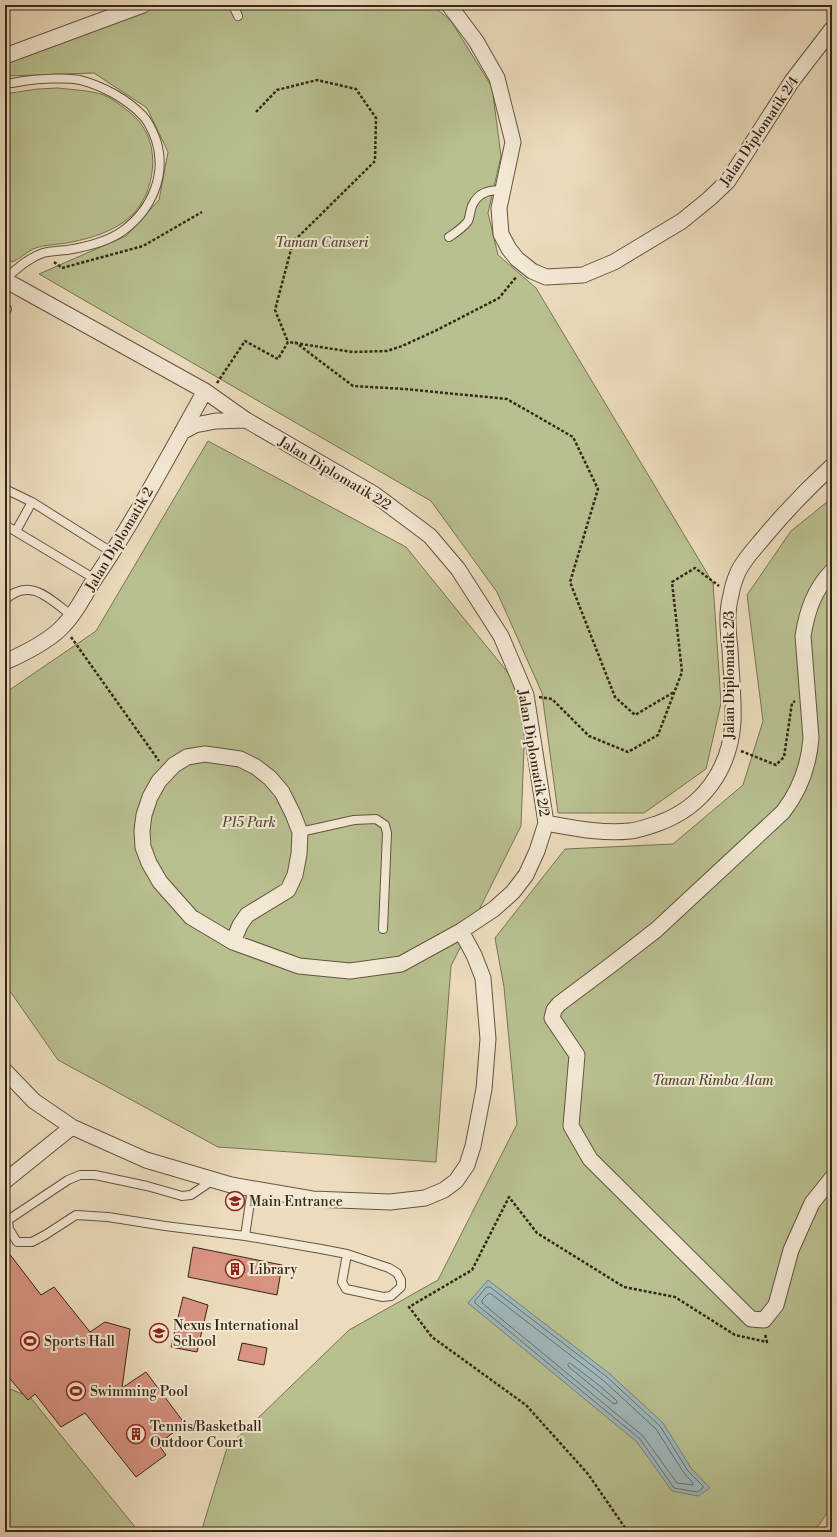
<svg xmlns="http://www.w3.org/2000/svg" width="837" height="1537" font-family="'Libre Bodoni',serif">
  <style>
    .green { fill: #b9c090; stroke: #777454 }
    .water { fill: #9fb8bc; stroke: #757e7a }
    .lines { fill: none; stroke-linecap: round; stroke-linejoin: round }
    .shore { stroke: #6a706a; stroke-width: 1 }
    .building { fill: #d89381; stroke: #352717 }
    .lane-casing { stroke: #635440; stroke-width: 10 }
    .street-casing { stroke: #635440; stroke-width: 17 }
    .path { stroke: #352717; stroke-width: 2.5; stroke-dasharray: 3 2; stroke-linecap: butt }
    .lane { stroke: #f3e8d4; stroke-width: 8 }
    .street { stroke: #f3e8d4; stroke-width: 15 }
    .labels { text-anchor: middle; stroke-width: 4; stroke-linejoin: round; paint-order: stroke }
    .street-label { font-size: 14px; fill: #352717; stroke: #f3e8d4 }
    .park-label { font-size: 14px; font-style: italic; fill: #564d35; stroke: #f3e8d4 }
    .poi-label { font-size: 14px; fill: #352717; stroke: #f3e8d4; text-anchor: start }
  </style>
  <rect width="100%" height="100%" fill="#ecdcbd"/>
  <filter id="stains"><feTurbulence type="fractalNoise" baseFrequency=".005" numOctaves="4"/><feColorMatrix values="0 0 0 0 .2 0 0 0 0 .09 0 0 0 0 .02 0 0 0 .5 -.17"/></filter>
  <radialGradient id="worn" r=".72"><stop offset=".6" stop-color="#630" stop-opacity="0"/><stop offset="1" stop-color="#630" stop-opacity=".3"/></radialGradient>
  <path class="green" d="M140,5H432L451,21L492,87L501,156L488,213L498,255L536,288L713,583L721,703L706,769L644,813H558L542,693L497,592L431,501L39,274L126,236L159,200L168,152L147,108L94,73L5,76V63Z
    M58,88C73,90 89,90 104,95C110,98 118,103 124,108C128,111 132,114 136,118C162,144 156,193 130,217C114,231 92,238 72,242C59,245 45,244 33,249C25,253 20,259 12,262L5,258V94L37,89Z
    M208,441L406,547L526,695L521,826L451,966L436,1162L218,1147L58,1060L5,984V693L96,631Z
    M832,498L831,1507L814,1532H201L227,1448L349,1330L438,1280L517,1124L504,987L495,938L565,849L673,844L743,785L763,721L747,595L791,531Z
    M5,1387L30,1397L139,1532H5Z"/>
  <path class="water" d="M488,1280L610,1374L663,1423L691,1468L710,1488L698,1496L672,1491L637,1442L468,1303Z"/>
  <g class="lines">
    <path class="shore" d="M487,1287H490L607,1377L660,1426L688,1471L703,1486V1488L697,1492L674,1488L640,1439L475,1303V1301Z
      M491,1294L604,1381L656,1429L684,1473L693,1483V1485L677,1483L643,1436L482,1303V1300L488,1294Z
      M570,1363L600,1386L617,1401V1403L614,1404L569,1367L568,1365Z"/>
  </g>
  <path class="building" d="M193,1247L282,1265L277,1295L188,1277Z
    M5,1248L41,1295L54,1287L90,1332L105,1322L130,1329L122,1388L146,1372L185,1424L158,1444L166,1455L136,1477L85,1413L61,1427L35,1394L28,1400L5,1373Z
    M183,1297L208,1305L197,1352L171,1347Z
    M242,1343L267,1348L264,1365L238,1360Z"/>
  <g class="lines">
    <defs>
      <path id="lane" d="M233,5L238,16
        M5,83C12,84 16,82 23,81C38,79 66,77 80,80C103,86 127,99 143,116C149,122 153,132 156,140C167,174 152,209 124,230C108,242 86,247 67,250C59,251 50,251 43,253C28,258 17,269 5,279
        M449,237C455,233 463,228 468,221C470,217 470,211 472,206C478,192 489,190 503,190
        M5,312L7,309
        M5,489L32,502L113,553
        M5,525L95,579
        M16,531L32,502
        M5,600C30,576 51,600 72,616
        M300,832L354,820L376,819L385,825L387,833L383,929
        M5,1216L8,1220L9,1229L17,1242H32L45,1235L76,1215L108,1217L165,1226L245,1236L321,1249L347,1254L389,1268L397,1273L401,1280V1287L391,1296L383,1297L346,1289L342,1282L347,1254
        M8,1220L68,1180L80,1175H95L147,1186L182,1196L191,1195L213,1180
        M245,1236L252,1189"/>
      <path id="street" d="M449,5L476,41L497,78L513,142L499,208L501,234L509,249L517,259L532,271L546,277L583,275L614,262L682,221L709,199L728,181L792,81L832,29
        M5,56L143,5
        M5,280L205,391L246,420L374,494L430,536L458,569L501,636L526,695L546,823L537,851L526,875L513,892L494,909L461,931L401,964L350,971L299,966L233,942L191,917L160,882L149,863L143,847L142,831L144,815L150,797L159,781L174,765L187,757L205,754L240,759L256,767L270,778L282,792L293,814L300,832L299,854L295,875L288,890L247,915L240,925L233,942
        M182,432L195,425L216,421L246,420
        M832,571C814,590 807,611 803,636L811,738C809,765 800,790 783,812L656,930L611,965L559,1004L554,1010L552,1018L577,1055L571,1126L590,1159L751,1319L764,1320L776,1305L791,1250L812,1203L832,1178
        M5,662C23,654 51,640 64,625C78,611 85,593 96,577C136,518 170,453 205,391
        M546,823C574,828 602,834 630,831C640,830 650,826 659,823C703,807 730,769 733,722C734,699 731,672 730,649C728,631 726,613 731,595C732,588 735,579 738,572C744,559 756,547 765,536C786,511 808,488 832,466
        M5,1071L34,1101L72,1127L146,1160L231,1185L312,1199L390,1202L425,1198L444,1190L456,1181L467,1165L473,1146L484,1089L488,1039L483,978L474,955L461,931
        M5,1181L72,1127"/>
    </defs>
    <use href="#lane" class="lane-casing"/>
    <use href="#street" class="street-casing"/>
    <path class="path" d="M256,112L277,90L317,80L356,89L376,118L375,161L293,242L275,310L288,342
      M54,262L62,268L143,246L202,212
      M295,342L353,386L405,389L507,399L573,437L598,489L570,582L615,697L635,715L674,692
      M217,383L245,341L278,359L288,342L353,352L387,351L402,346L435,331L499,298L517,276
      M71,637L159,761
      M539,697L552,699L589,736L628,752L658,735L682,672L672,582L695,568L719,586
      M741,751L776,765L784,757L792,703L795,701
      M628,1532L588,1474L526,1405L432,1337L409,1307L472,1270L509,1197L537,1233L624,1287L675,1297L735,1335L767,1342L765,1334"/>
    <use href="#lane" class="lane"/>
    <use href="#street" class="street"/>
  </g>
  <defs>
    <symbol id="school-ring" viewBox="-11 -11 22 22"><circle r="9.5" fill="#f3e8d4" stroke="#8f2418" stroke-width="1.5"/><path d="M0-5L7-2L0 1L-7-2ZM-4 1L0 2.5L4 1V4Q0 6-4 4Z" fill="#8f2418"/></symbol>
    <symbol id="building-ring" viewBox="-11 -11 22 22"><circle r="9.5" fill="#f3e8d4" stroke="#8f2418" stroke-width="1.5"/><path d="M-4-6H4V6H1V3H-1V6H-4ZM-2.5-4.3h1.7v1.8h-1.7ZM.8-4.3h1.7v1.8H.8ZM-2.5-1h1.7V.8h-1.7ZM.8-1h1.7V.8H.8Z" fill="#8f2418"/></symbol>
    <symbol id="stadium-ring" viewBox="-11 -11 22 22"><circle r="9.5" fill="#f3e8d4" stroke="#8f2418" stroke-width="1.5"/><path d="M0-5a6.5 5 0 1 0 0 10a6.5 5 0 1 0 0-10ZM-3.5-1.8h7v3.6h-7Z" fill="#8f2418"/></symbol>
  </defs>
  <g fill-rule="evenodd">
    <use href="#school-ring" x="224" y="1190" width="22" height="22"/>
    <use href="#building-ring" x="224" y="1258" width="22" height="22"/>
    <use href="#school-ring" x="148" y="1322" width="22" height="22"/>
    <use href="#stadium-ring" x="19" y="1330" width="22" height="22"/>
    <use href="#stadium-ring" x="65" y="1380" width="22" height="22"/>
    <use href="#building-ring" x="125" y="1423" width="22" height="22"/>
  </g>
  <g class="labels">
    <g class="street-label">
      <text transform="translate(759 131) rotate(-56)" y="5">Jalan Diplomatik 2/4</text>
      <text transform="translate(335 473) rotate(31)" y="5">Jalan Diplomatik 2/2</text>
      <text transform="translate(119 539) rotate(-59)" y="5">Jalan Diplomatik 2</text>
      <text transform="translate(729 675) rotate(-90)" y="5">Jalan Diplomatik 2/3</text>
      <text transform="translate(534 753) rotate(80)" y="5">Jalan Diplomatik 2/2</text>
    </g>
    <g class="park-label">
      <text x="322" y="247">Taman Canseri</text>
      <text x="249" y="827">P15 Park</text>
      <text x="713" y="1085">Taman Rimba Alam</text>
    </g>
    <g class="poi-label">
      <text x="249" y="1206">Main Entrance</text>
      <text x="249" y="1274">Library</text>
      <text x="173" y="1330">Nexus International<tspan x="173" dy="16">School</tspan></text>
      <text x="44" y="1346">Sports Hall</text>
      <text x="90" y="1396">Swimming Pool</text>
      <text x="150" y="1431">Tennis/Basketball<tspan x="150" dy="16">Outdoor Court</tspan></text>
    </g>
  </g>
  <rect width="837" height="1537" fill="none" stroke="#ecdcbd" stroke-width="20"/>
  <rect x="6" y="6" width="825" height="1525" fill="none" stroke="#352717" stroke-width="2"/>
  <rect x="10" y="10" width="817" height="1517" fill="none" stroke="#352717"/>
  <rect width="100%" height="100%" filter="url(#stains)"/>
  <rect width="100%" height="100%" fill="url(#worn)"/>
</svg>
